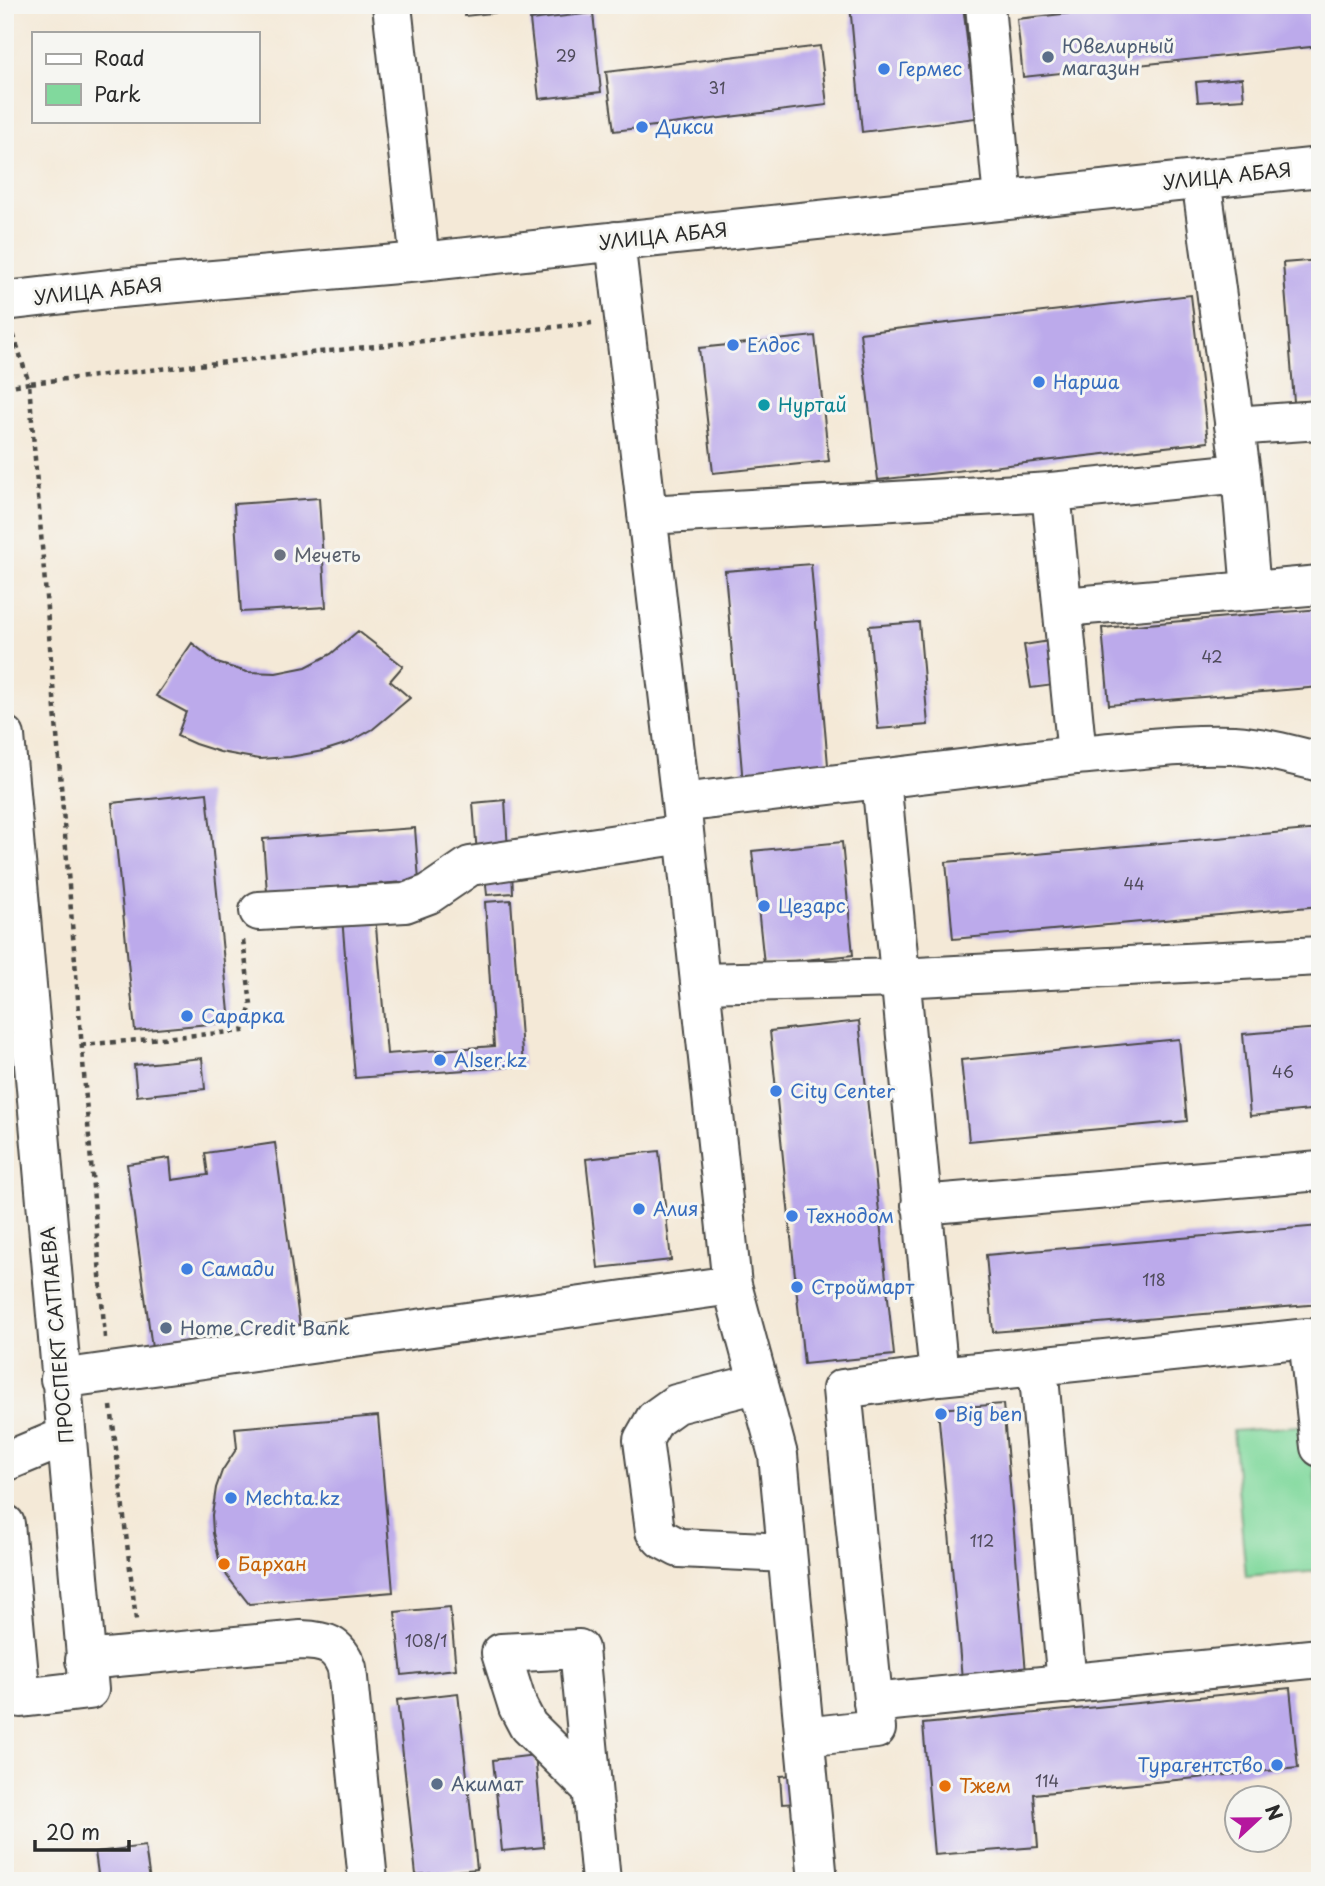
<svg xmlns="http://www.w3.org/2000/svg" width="1325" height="1886" font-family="'Playpen Sans',sans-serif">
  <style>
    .green { fill: #81d99d; stroke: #568264; stroke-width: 2 }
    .building { fill: #bcaaeb }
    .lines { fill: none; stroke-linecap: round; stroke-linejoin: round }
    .minor-casing { stroke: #494845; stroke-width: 42 }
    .path { stroke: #494845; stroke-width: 4.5; stroke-dasharray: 5 5; stroke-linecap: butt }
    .minor { stroke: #fff; stroke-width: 38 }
    .service-dot { fill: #5c6f8a; stroke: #f6f6f2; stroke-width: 2.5 }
    .shop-dot { fill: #3f7fe0; stroke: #f6f6f2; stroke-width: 2.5 }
    .culture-dot { fill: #0f9aa8; stroke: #f6f6f2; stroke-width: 2.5 }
    .worship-dot { fill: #6b7280; stroke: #f6f6f2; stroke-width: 2.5 }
    .food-dot { fill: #e8710a; stroke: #f6f6f2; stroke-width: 2.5 }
    .labels { text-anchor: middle; stroke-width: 6; stroke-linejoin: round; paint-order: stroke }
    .number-label { font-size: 16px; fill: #4f4b5b }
    .service-label { font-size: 19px; fill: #4e5e75; stroke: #f6f6f2; text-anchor: start }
    .shop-label { font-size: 19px; fill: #366cbe; stroke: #f6f6f2; text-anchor: start }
    .street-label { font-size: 19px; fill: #2b2b2b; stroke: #f6f6f2 }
    .culture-label { font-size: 19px; fill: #0d838f; stroke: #f6f6f2; text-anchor: start }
    .worship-label { font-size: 19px; fill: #5b616d; stroke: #f6f6f2; text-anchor: start }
    .food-label { font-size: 19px; fill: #c56008; stroke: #f6f6f2; text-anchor: start }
  </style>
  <rect width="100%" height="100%" fill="#f6f6f2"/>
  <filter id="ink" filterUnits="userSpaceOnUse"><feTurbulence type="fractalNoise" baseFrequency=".0143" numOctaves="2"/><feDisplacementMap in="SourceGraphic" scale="14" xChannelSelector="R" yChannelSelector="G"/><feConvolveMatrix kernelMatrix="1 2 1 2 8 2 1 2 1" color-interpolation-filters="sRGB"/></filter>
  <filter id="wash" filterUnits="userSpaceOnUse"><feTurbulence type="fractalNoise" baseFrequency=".00686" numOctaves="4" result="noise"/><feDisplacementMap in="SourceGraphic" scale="28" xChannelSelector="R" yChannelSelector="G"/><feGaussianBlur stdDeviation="1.57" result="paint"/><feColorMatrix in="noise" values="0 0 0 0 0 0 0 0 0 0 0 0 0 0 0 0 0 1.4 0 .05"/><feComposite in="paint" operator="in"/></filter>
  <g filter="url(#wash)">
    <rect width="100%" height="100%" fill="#f4e9d7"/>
    <path class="green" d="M1310,1425L1320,1534V1571L1246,1577L1233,1431Z"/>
    <g id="blocks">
      <path class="building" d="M464,5H547V7L465,16Z
        M850,5H963L976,118L862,132Z
        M1145,5H1320V46L1023,77L1017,19Z
        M593,13L601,92L539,99L530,20Z
        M820,46L827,105L614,131L606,72Z
        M1242,78L1244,99L1198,102L1196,82Z
        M1320,260V400L1294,402L1283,263Z
        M1191,295L1208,442L878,480L860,333Z
        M815,336L829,461L713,473L699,348Z
        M319,498L326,607L241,612L234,504Z
        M811,564L829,777L743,784L725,571Z
        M1320,609V687L1109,705L1102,628Z
        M919,622L928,725L878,729L869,626Z
        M358,631L403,666L390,681L410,698L373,729L348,743L323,751L290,757L259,759L220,752L195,744L177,736L186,712L156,696L192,643L217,663L247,672L276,673L306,667L331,654Z
        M1056,640L1062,684L1031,688L1024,645Z
        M207,793L230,1022L135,1031L112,803Z
        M505,800L508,851L477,854L473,803Z
        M415,828L419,881L267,892L263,839Z
        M1320,829V906L953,939L946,862Z
        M842,842L853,955L764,964L752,851Z
        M512,872L513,893L487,895L485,874Z
        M511,900L523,1066L355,1078L342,917L375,915L387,1054L494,1046L485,902Z
        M859,1021L894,1355L804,1364L770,1031Z
        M1320,1028V1109L1250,1116L1243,1034Z
        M1179,1039L1187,1121L969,1141L961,1060Z
        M202,1058L205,1089L137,1096L134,1065Z
        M275,1143L300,1327L184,1342L186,1359L154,1363L127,1164L170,1158L172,1180L208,1175L205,1153Z
        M659,1151L671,1260L598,1268L586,1159Z
        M1320,1226V1304L993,1332L986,1255Z
        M1003,1404L1026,1673L962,1679L938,1409Z
        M378,1416L393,1592L249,1604L227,1576L219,1559L213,1533L212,1515L216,1488L222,1471L237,1448L235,1428Z
        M450,1607L456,1669L402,1675L395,1612Z
        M1290,1688L1298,1768L1034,1794L1038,1847L934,1855L923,1724Z
        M458,1693L477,1869L416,1875L397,1700Z
        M535,1755L544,1847L502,1851L493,1760Z
        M796,1775L798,1803L782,1804L780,1776Z
        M145,1846L150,1881H99L95,1852Z"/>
    </g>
  </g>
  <g filter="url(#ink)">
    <use href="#blocks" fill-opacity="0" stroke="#494845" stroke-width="2"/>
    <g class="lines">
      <defs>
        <path id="minor" d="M392,5L420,262
          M985,5L1003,200
          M615,241L681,803L732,1285L778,1455L818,1881
          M5,301L109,289L420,262L1320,167
          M1234,426L1320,420
          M1241,473L1251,591
          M647,515L1051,492
          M1063,607L1320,585
          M5,736L89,1690L21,1698L5,1524
          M1077,755C1129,751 1182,743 1234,745C1263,747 1292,755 1320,762
          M681,803L1077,755L1051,492L1241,473L1201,179
          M259,911L405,903L429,894L470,866L684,834
          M700,983L899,978L1320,956
          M921,1205L1320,1171
          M1038,1366L1067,1684
          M939,1376L1308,1338L1320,1447
          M60,1379L732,1285
          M759,1383L676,1404L655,1419L643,1440L655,1531L662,1539L679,1548L787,1553
          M5,1462L65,1437
          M85,1660L301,1640C326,1641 338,1644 347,1668L368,1881
          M873,1703L1320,1658
          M804,1737L876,1729L842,1389L939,1376L881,779
          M592,1789L528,1726L518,1707L501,1653L579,1649L601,1881"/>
      </defs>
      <use href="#minor" class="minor-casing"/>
      <path class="path" d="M5,387L29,383L13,333
        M81,1045L243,1031L251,1005L243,940
        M105,1338L29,383L592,323
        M111,1406L136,1620"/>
      <use href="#minor" class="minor"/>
    </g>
  </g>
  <g class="service-dot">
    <circle cx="1048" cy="57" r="7"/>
    <circle cx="166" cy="1328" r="7"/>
    <circle cx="437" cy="1784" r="7"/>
  </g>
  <g class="shop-dot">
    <circle cx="884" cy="69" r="7"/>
    <circle cx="642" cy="127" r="7"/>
    <circle cx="733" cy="345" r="7"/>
    <circle cx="1039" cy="382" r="7"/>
    <circle cx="764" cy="906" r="7"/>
    <circle cx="187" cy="1016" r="7"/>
    <circle cx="440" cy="1060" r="7"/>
    <circle cx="776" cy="1091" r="7"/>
    <circle cx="639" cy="1209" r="7"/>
    <circle cx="792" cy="1216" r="7"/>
    <circle cx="187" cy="1269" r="7"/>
    <circle cx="797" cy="1287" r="7"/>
    <circle cx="941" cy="1414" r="7"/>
    <circle cx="231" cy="1498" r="7"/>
    <circle cx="1277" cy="1765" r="7"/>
  </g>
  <circle class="culture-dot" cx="764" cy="405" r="7"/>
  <circle class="worship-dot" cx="280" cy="555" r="7"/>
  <g class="food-dot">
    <circle cx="224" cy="1564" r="7"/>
    <circle cx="945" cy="1786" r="7"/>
  </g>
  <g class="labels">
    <g class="number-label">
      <text x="566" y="62">29</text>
      <text x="717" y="94">31</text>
      <text x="1212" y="663">42</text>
      <text x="1134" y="890">44</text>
      <text x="1283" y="1078">46</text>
      <text x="1154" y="1286">118</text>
      <text x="982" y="1547">112</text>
      <text x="426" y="1647">108/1</text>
      <text x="1047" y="1787">114</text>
    </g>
    <g class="service-label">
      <text x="1062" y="53">Ювелирный<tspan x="1062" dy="22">магазин</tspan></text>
      <text x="180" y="1335">Home Credit Bank</text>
      <text x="451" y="1791">Акимат</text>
    </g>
    <g class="shop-label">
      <text x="898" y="76">Гермес</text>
      <text x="656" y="134">Дикси</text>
      <text x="747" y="352">Елдос</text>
      <text x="1053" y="389">Нарша</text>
      <text x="778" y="913">Цезарс</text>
      <text x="201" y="1023">Сарарка</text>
      <text x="454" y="1067">Alser.kz</text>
      <text x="790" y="1098">City Center</text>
      <text x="653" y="1216">Алия</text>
      <text x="806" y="1223">Технодом</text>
      <text x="201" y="1276">Самади</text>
      <text x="811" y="1294">Строймарт</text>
      <text x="955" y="1421">Big ben</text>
      <text x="245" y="1505">Mechta.kz</text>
      <text x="1263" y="1772" text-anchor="end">Турагентство</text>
    </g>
    <g class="street-label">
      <text transform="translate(1227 176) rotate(-6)" y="7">УЛИЦА АБАЯ</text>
      <text transform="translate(663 236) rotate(-6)" y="7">УЛИЦА АБАЯ</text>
      <text transform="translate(98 291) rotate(-6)" y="7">УЛИЦА АБАЯ</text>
      <text transform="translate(57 1335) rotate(-95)" y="7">ПРОСПЕКТ САТПАЕВА</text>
    </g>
    <g class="culture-label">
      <text x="778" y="412">Нуртай</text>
    </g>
    <g class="worship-label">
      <text x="294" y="562">Мечеть</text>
    </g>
    <g class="food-label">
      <text x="238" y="1571">Бархан</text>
      <text x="959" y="1793">Тжем</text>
    </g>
  </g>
  <rect width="1325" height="1886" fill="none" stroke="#f6f6f2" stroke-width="28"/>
  <rect x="32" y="32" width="228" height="91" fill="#f6f6f2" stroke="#a5a5a2" stroke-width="2"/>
  <rect x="46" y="54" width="35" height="10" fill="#ffffff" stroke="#a5a5a2" stroke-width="2"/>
  <text x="94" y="66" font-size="21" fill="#2b2b2b">Road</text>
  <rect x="46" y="84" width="35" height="21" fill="#81d99d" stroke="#a5a5a2" stroke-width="2"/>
  <text x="94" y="102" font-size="21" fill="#2b2b2b">Park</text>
  <g transform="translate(1258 1819) rotate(68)"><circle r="33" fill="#f6f6f2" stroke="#a5a5a2" stroke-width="2"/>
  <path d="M0-5L12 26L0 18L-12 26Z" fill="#b5179e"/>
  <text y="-10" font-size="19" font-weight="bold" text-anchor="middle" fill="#2b2b2b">N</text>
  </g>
  <path d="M35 1840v10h94v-10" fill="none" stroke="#2b2b2b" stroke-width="3.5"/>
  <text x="46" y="1840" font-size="21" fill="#2b2b2b" stroke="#f6f6f2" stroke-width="5" paint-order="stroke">20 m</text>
</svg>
